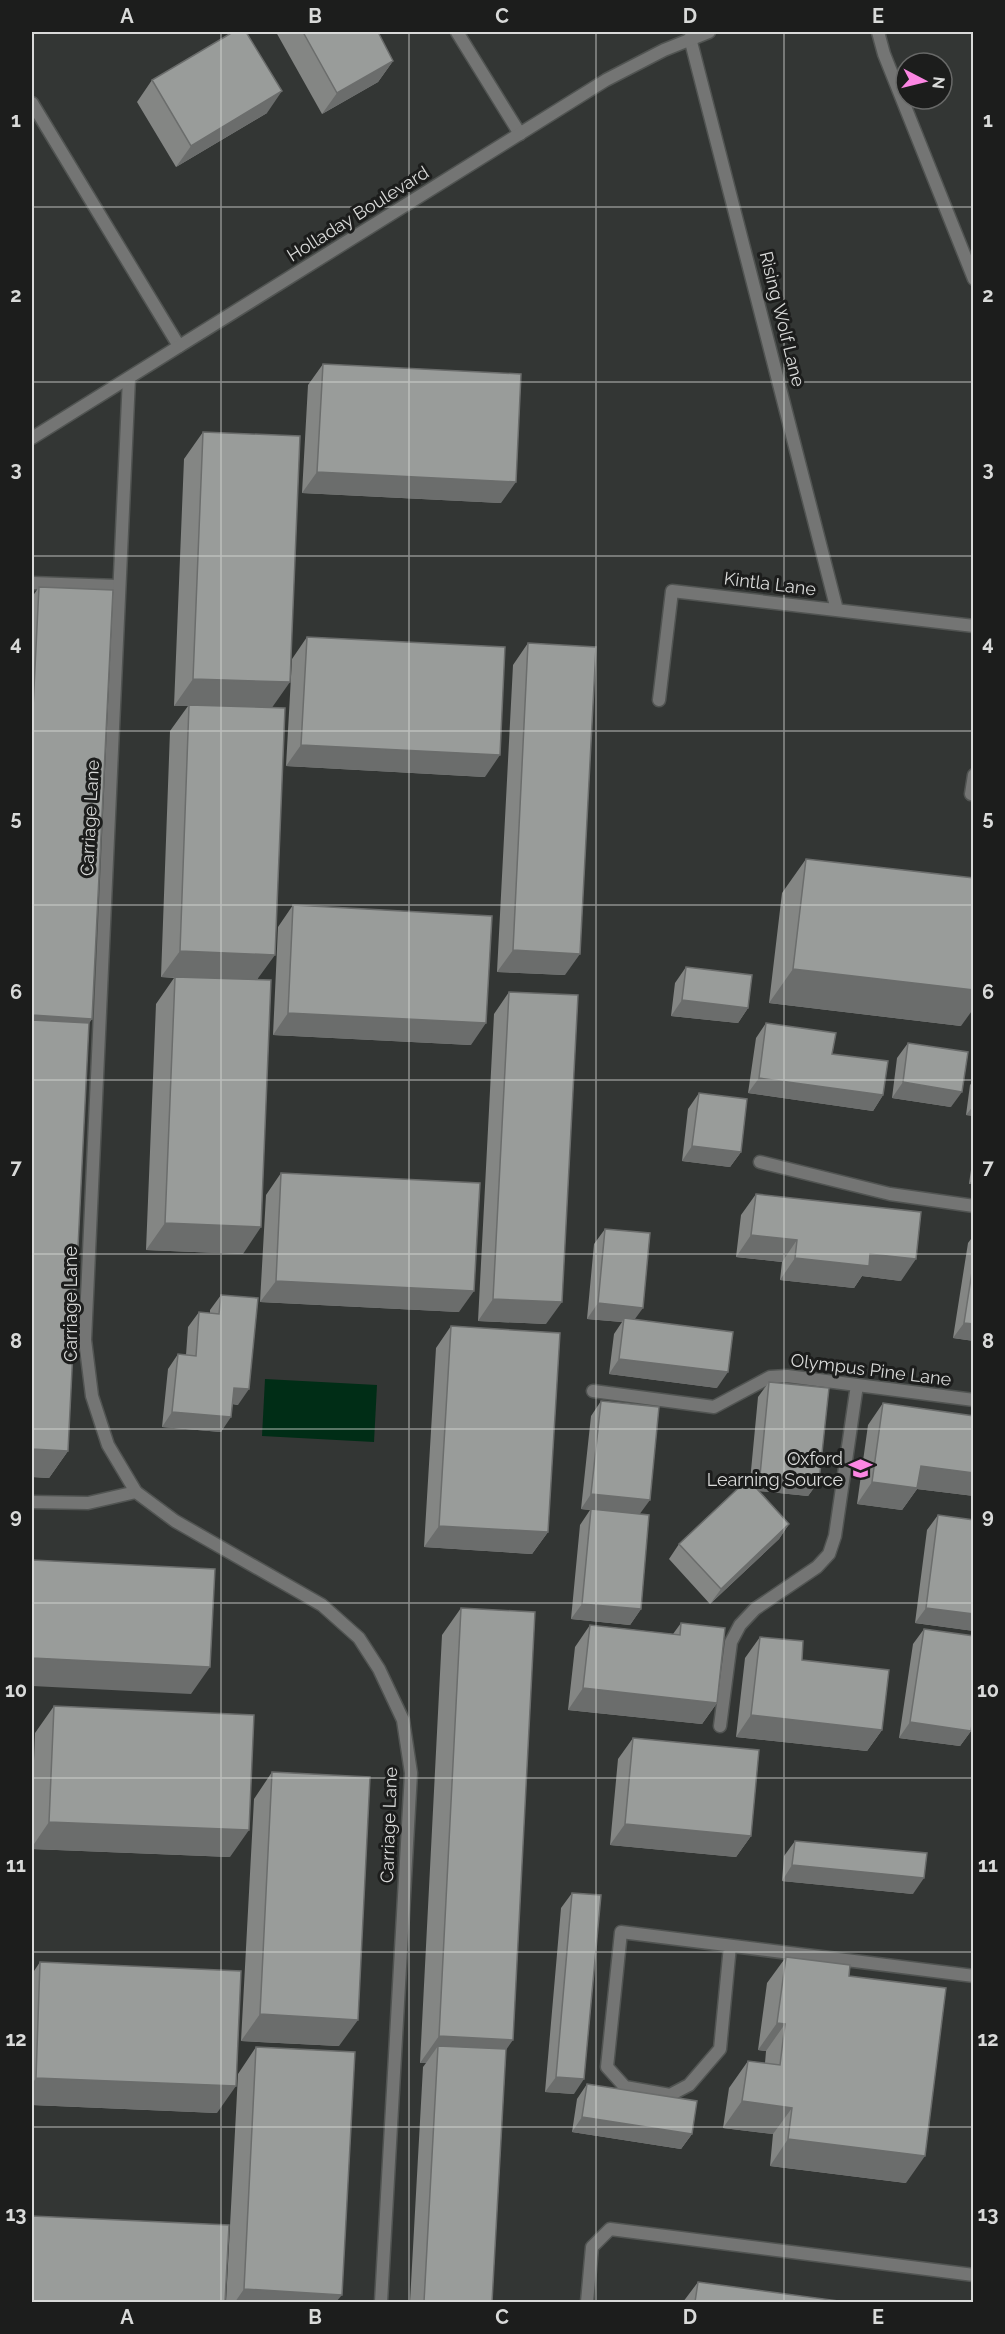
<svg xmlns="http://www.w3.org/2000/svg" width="1005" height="2334" font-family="Raleway,sans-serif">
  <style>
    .water { fill: #002d16 }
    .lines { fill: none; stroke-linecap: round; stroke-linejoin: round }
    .service-casing { stroke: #515452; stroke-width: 15 }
    .minor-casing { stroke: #515452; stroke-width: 15 }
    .tertiary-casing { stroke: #515452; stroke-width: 15 }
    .service { stroke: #747574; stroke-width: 12 }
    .minor { stroke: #747574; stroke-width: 12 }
    .tertiary { stroke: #747574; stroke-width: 12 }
    .wall { fill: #848684 }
    .shaded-wall { fill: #6b6d6c }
    .building { fill: #999c9a; stroke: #6b6d6c; stroke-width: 1.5 }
    .grid { fill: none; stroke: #d9dad9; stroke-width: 1.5; stroke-opacity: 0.55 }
    .labels { text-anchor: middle; stroke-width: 6; stroke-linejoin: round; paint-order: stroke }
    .street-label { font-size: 18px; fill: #d9dad9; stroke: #1c1d1c }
    .poi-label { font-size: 18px; fill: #d9dad9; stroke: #1c1d1c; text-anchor: end }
    .neatline { fill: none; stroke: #d9dad9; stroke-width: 2 }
    .grid-label { font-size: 20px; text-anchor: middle; font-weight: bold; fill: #d9dad9 }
  </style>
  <rect width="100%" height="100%" fill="#333634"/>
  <path class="water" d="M265,1379L377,1385L374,1442L262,1436Z"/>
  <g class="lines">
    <defs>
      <path id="service" d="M878,32L884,54L974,279
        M690,38L837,610
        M32,103L179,346
        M32,583L118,586
        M659,700L672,591L974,626
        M971,794L974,775
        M760,1162L890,1194L974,1206
        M32,1502L88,1503L136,1492
        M730,1946L720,2049L689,2085L670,2095L625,2087L607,2067L621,1932L974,1976
        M587,2302L592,2247L610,2229L974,2275"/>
      <path id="minor" d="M457,32L520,134
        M129,378L85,1340L92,1396L108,1445L136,1492L175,1521L322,1605L359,1638L379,1669L403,1720L411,1773L381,2302
        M593,1391L714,1407L770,1377L787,1376L974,1400
        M720,1726L731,1642L740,1625L755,1609L817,1567L829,1554L835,1536L857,1385"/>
      <path id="tertiary" d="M32,438L606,80L664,50L709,32"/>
    </defs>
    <use href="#service" class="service-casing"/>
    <use href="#minor" class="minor-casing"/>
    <use href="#tertiary" class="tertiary-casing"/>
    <use href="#service" class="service"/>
    <use href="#minor" class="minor"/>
    <use href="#tertiary" class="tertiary"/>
  </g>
  <path class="wall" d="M276,32H378L393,61L378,82L322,114Z
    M152,80L267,113L176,167L137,102Z
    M323,364L501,503L302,493L308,385Z
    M203,432L272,708L243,1254L146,1250L156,1004L174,978L161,977L170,731L188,706H174L184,459Z
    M39,587L92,1019L89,1023L68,1451L49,1478L32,1477V597Z
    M307,637L485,777L286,766L292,659Z
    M528,643L565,975L497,972L513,665Z
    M806,859L961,1026L769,1003L782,893Z
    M293,905L471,1045L273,1035L278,927Z
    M686,967L748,1008L738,1023L671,1016L675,983Z
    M509,992L546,1324L478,1321L494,1014Z
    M766,1023L832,1054L883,1095L873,1111L748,1093L756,1038Z
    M908,1043L951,1107L892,1098L897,1058Z
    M974,1080V1116L966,1115L970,1085Z
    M699,1093L741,1152L730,1167L682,1161L688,1109Z
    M974,1148V1184H969Z
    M281,1173L459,1312L260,1302L266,1195Z
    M756,1194L901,1281L862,1276L854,1288L780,1280L782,1262L736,1257L741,1215Z
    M605,1229L634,1320L717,1388L609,1374L614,1334L622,1322L587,1319L594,1244Z
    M974,1235V1341L953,1338L968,1243Z
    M221,1295L238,1405L233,1404L221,1432L162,1427L168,1369L178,1354L186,1355L188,1327L199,1312L210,1313V1310Z
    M451,1326L548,1532L532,1554L424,1547L436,1348Z
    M769,1382L819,1481L808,1496L759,1491L789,1524L779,1539L710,1604L669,1559L679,1544L750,1481L758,1397Z
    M601,1401L640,1514L641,1609L630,1625L571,1619L580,1525L590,1510L581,1509L591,1416Z
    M883,1403L974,1416V1496L917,1489L902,1510L857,1504L868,1425Z
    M938,1515L974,1631L915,1623L927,1530Z
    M461,1608L506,2051L492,2302H410L423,2067L426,2063H420L442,1635Z
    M681,1623L717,1703L702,1724L568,1710L575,1647L590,1625L673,1634Z
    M924,1629L971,1731L960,1746L899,1738L913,1644Z
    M760,1637L802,1660L882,1730L867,1751L736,1737L745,1658Z
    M54,1706L230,1857L32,1849V1817L35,1733Z
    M633,1738L751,1836L736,1857L610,1845L618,1759Z
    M272,1772L339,2046L241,2041L254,1799Z
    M795,1841L913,1894L782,1881L784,1856Z
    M572,1893L574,2094L545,2092L561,1908Z
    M786,1957L849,1976L906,2183L770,2166L773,2134L723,2128L729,2088L748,2061L765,2063L766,2051L758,2050L767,1983Z
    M40,1962L217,2113L32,2105V1974Z
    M256,2047L336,2302H226L238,2074Z
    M587,2084L692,2134L681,2149L572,2132L577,2099Z
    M698,2282L846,2302H683Z"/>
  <path class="shaded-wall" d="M393,61L378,82L322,114L337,93Z
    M282,91L267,113L176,167L191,146Z
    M317,472L516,482L501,503L302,493Z
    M193,679L290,682L271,709L189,705L188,706H174Z
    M301,745L500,755L485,777L286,766Z
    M513,950L580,954L565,975L497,972Z
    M180,951L275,955L256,981L161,977Z
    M793,969L974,990V1008L961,1026L769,1003Z
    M682,1000L748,1008L738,1023L671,1016Z
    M288,1013L486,1023L471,1045L273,1035Z
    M32,1015L92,1019L73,1045L32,1043Z
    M759,1078L883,1095L873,1111L748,1093Z
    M903,1082L962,1092L951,1107L892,1098Z
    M974,1105V1116L966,1115Z
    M692,1146L741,1152L730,1167L682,1161Z
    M974,1178V1184H969Z
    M165,1223L261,1227L243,1254L146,1250Z
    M751,1235L797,1240L782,1262L736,1257Z
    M870,1254L916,1259L901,1281L862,1276L854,1288L780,1280L795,1258Z
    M276,1281L474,1291L459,1312L260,1302Z
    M493,1299L562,1302L546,1324L478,1321Z
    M598,1303L643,1308L632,1323L624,1318L622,1322L587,1319Z
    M964,1323L974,1324V1341L953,1338Z
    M619,1359L728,1372L717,1388L609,1374Z
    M234,1388L249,1389L238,1405L224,1403Z
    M172,1412L231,1417L221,1432L162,1427Z
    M32,1449L68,1451L49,1478L32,1477Z
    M921,1466L974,1473V1496L917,1489L902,1510L857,1504L872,1482Z
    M760,1475L819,1481L808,1496L749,1490Z
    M591,1494L650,1500L639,1515L581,1509Z
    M789,1524L779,1539L710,1604L721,1589Z
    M439,1526L548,1532L532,1554L424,1547Z
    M582,1604L641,1609L630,1625L571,1619Z
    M926,1608L974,1614V1631L915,1623Z
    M32,1658L210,1667L191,1694L32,1686Z
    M583,1688L717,1703L702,1724L568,1710Z
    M751,1715L882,1730L867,1751L736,1737Z
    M910,1722L971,1731L960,1746L899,1738Z
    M49,1822L249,1830L230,1857L32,1849V1847Z
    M625,1824L751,1836L736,1857L610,1845Z
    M792,1865L924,1878L913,1894L782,1881Z
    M260,2014L358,2020L339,2046L241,2041Z
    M777,2023L785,2024L766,2051L758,2050Z
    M439,2036L513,2040L494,2067L438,2046L426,2063H420Z
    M556,2077L584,2079L574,2094L545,2092Z
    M36,2078L236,2086L217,2113L32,2105V2084Z
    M742,2101L792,2108L773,2134L723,2128Z
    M582,2117L692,2134L681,2149L572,2132Z
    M788,2139L925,2156L906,2183L770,2166Z
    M244,2289L342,2295L336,2302H235Z"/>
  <path class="building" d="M233,32H246L282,91L191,146L152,80Z
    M303,32H378L393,61L337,93Z
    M323,364L521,374L516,482L317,472Z
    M203,432L300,436L290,682L193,679Z
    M39,587L113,590L92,1019L32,1015V728Z
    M307,637L505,647L500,755L301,745Z
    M528,643L596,647L580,954L513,950Z
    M189,705L285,708L275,955L180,951Z
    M806,859L974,878V990L793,969Z
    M293,905L492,916L486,1023L288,1013Z
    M686,967L752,975L748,1008L682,1000Z
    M175,977L271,980L261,1227L165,1223Z
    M509,992L578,995L562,1302L493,1299Z
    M32,1020L89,1023L68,1451L32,1449Z
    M766,1023L836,1033L832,1054L888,1061L883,1095L759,1078Z
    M908,1043L968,1052L962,1092L903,1082Z
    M699,1093L747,1099L741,1152L692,1146Z
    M281,1173L480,1183L474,1291L276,1281Z
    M756,1194L921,1212L916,1259L870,1254L869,1266L795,1258L797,1240L751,1235Z
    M605,1229L650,1233L643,1308L598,1303Z
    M974,1259V1324L964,1323Z
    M221,1295L258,1298L249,1389L234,1388L231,1417L172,1412L178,1354L196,1356L199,1312L219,1314Z
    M624,1318L733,1332L728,1372L619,1359Z
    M451,1326L560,1333L548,1532L439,1526Z
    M769,1382L829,1388L819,1481L760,1475Z
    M601,1401L659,1407L650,1500L591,1494Z
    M883,1403L974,1416V1473L921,1466L917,1488L872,1482Z
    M748,1479L789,1524L721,1589L679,1544Z
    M591,1509L649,1515L641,1609L582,1604Z
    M938,1515L974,1520V1614L926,1608Z
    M32,1560L215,1569L210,1667L32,1658Z
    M461,1608L535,1612L513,2040L439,2036Z
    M681,1623L725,1628L717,1703L583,1688L590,1625L680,1635Z
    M924,1629L974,1636V1712L971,1731L910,1722Z
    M760,1637L803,1641L802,1660L889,1670L882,1730L751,1715Z
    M54,1706L254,1715L249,1830L49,1822Z
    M633,1738L759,1750L751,1836L625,1824Z
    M272,1772L370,1777L358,2020L260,2014Z
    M795,1841L927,1853L924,1878L792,1865Z
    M572,1893L601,1895L584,2079L556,2077Z
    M786,1957L850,1965L849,1976L946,1988L925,2156L788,2139L792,2108L742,2101L748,2061L780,2065L785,2024L777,2023Z
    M40,1962L241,1971L236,2086L36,2078Z
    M438,2046L506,2049L492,2302H424Z
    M256,2047L355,2052L342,2295L244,2289Z
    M587,2084L697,2101L692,2134L582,2117Z
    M32,2216L229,2225L225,2302H32Z
    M698,2282L846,2302H695Z"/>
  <path class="grid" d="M221,32V2302M409,32V2302M596,32V2302M784,32V2302M32,207H974M32,382H974M32,556H974M32,731H974M32,905H974M32,1080H974M32,1254H974M32,1429H974M32,1603H974M32,1778H974M32,1952H974M32,2127H974"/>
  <defs>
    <symbol id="school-bare" viewBox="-9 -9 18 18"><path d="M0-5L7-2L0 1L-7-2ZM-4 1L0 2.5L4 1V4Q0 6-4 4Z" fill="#fc86e3" stroke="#1c1d1c" stroke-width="2.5" paint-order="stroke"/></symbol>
  </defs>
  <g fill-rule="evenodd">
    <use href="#school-bare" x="844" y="1452" width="33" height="33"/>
  </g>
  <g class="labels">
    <g class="street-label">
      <text transform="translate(358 214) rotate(-32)" y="6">Holladay Boulevard</text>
      <text transform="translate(782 319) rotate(76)" y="6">Rising Wolf Lane</text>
      <text transform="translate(770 584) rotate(7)" y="6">Kintla Lane</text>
      <text transform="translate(90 818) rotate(-87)" y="6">Carriage Lane</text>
      <text transform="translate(71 1304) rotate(-90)" y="6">Carriage Lane</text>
      <text transform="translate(871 1370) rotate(7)" y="6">Olympus Pine Lane</text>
      <text transform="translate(389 1825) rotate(-88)" y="6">Carriage Lane</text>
    </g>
    <g class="poi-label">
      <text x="843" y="1465">Oxford<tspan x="843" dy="21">Learning Source</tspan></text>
    </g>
  </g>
  <rect width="1005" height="2334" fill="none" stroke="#1c1d1c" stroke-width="66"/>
  <g transform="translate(924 81) rotate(97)"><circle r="28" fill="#1c1d1c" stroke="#686968" stroke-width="1.5"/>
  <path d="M0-4.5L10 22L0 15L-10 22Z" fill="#fc86e3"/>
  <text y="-9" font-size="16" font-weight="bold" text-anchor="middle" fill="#d9dad9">N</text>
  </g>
  <rect x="33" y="33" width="939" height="2268" class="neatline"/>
  <g class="grid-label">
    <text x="127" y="23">A</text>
    <text x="315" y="23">B</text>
    <text x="502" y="23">C</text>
    <text x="690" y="23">D</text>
    <text x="878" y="23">E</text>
    <text x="16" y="127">1</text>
    <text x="988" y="127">1</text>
    <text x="16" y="302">2</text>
    <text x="988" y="302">2</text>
    <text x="16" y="476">3</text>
    <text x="988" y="476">3</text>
    <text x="16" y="650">4</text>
    <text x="988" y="650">4</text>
    <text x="16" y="825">5</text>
    <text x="988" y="825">5</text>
    <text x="16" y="999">6</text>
    <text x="988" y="999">6</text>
    <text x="16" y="1174">7</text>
    <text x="988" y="1174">7</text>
    <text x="16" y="1348">8</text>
    <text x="988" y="1348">8</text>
    <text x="16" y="1523">9</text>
    <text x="988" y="1523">9</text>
    <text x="16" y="1697">10</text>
    <text x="988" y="1697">10</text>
    <text x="16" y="1872">11</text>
    <text x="988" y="1872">11</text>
    <text x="16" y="2046">12</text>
    <text x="988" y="2046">12</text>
    <text x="16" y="2221">13</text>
    <text x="988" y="2221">13</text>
    <text x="127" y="2324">A</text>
    <text x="315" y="2324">B</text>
    <text x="502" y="2324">C</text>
    <text x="690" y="2324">D</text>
    <text x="878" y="2324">E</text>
  </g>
</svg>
